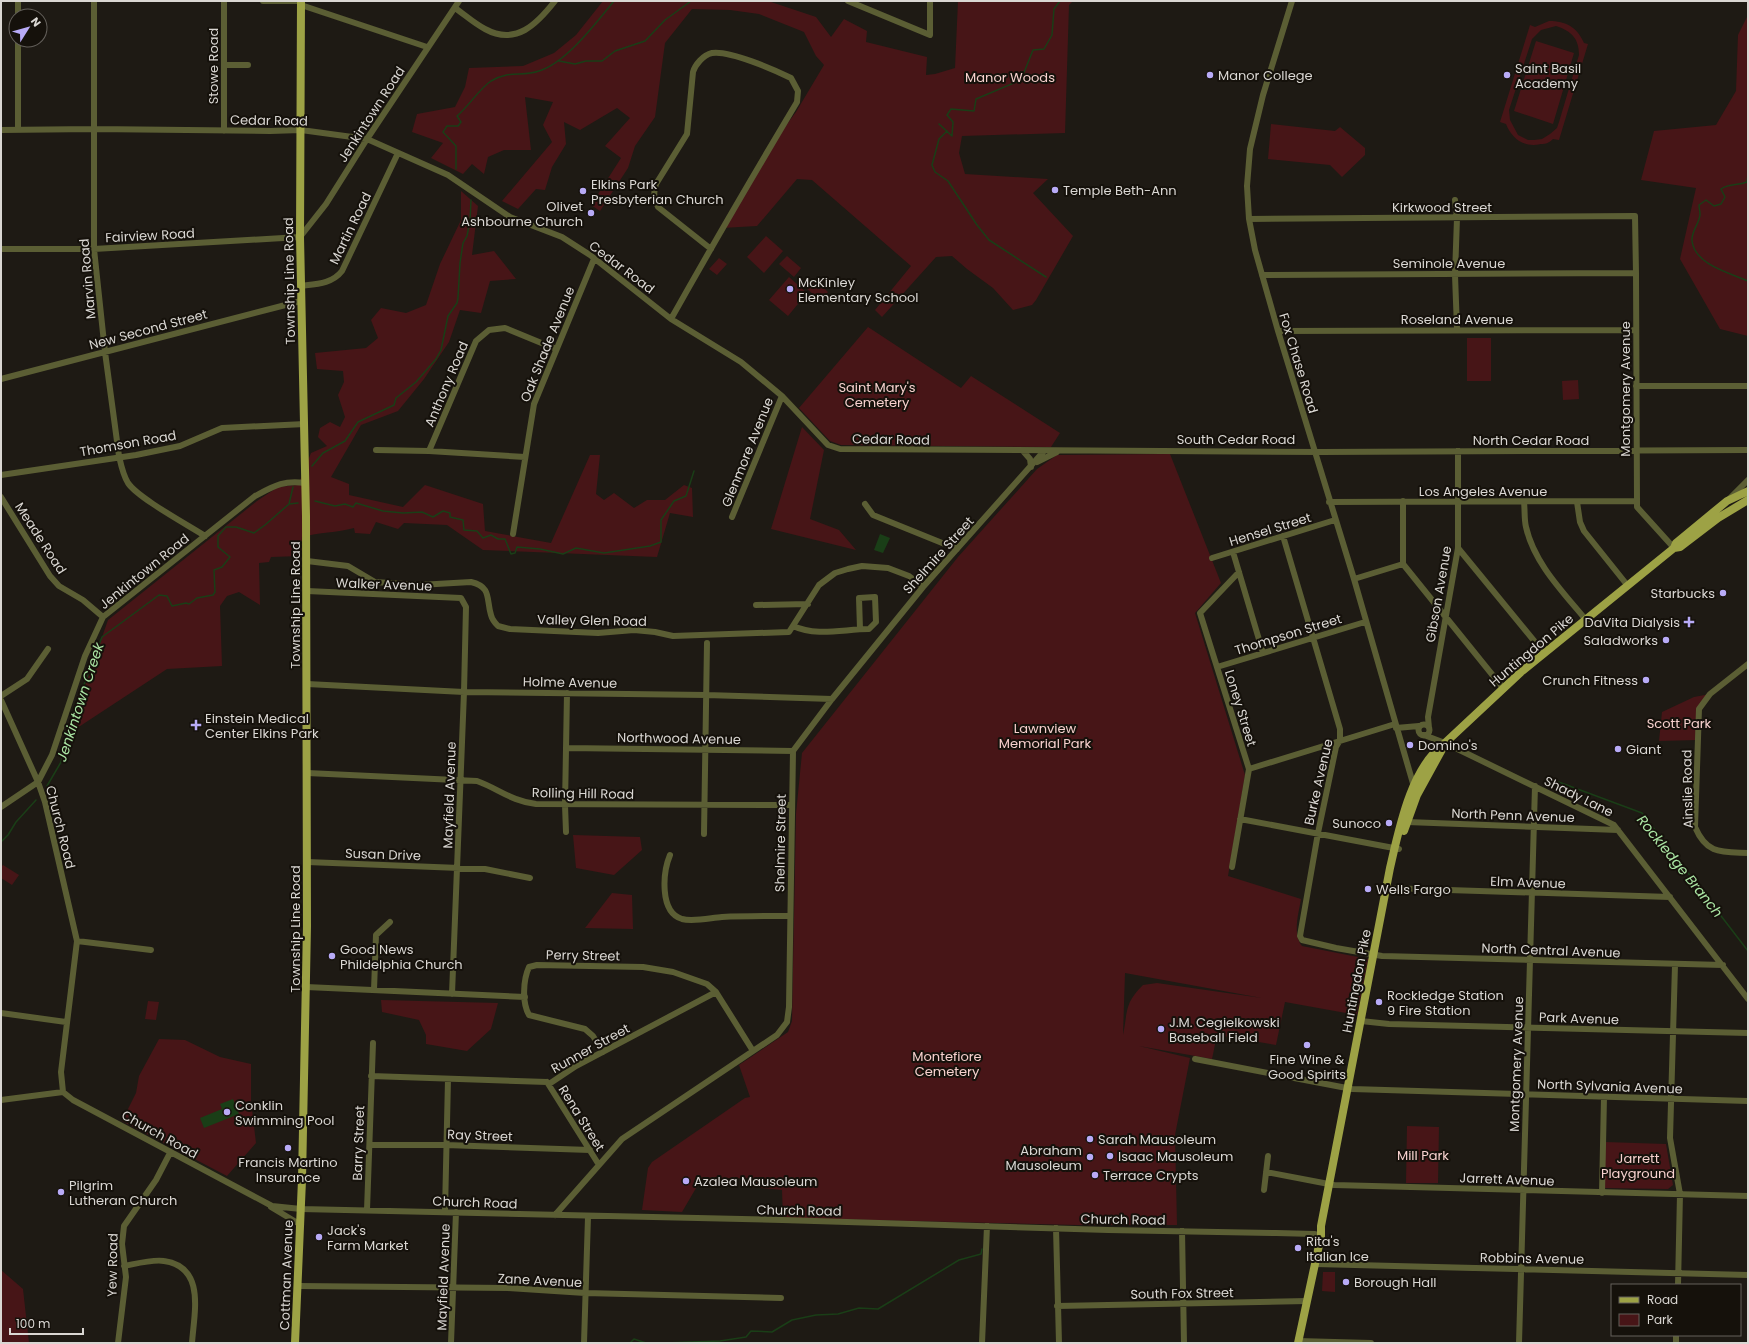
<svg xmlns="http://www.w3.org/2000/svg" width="1749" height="1344" font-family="Poppins,sans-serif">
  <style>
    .green { fill: #471517; fill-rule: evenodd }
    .water { fill: #1a3e17 }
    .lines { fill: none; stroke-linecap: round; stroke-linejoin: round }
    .stream { stroke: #1a3e17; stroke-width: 1.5 }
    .minor { stroke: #5b5e34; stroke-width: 6 }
    .major { stroke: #9da245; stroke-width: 8 }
    .poi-dot { fill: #b8abf7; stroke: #15110b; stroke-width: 1.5 }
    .labels { text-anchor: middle; stroke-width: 4; stroke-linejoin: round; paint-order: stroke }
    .street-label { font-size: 13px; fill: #dad7d3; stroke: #15110b }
    .poi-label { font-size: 13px; fill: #dad7d3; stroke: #15110b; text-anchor: start }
    .park-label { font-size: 13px; fill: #f7d1ce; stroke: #15110b }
    .water-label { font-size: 14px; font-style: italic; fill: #abe6a4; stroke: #15110b }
  </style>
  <rect width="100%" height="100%" fill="#1e1a14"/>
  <path class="green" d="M603,1H768L816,17L831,37L844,19L867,31L866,42L927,57L926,75L935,74L955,68L958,1H1073L1069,5L1065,133L962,136L959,153L965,174L1048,179L1033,193L1073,236L1036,300L1032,305L1013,310L993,288L967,269L952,256L936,257L882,317L875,310L911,266L812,180L797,179L757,226L722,228L773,143L796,112L824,65L816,56L804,32L759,14L730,10L692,9L665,43L655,117L635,146L628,168L600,211L591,205L621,158L605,146L630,118L617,108L580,130L564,122L566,144L552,167L545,190L536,189L518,209L502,201L552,142L543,125L553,102L525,97L531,150H504L488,157L484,174L472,164L463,174L431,158L443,143L412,132L417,114L455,107L465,87L469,68L523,66L554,53L576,35Z
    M1748,15V336L1720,329L1680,259L1696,188L1641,180L1654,131L1716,125L1736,91L1738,35Z
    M1549,21C1566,21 1577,27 1584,43L1588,44L1559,140L1553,139C1549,143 1546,144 1541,144C1524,148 1512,139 1506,124L1500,122L1530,25L1535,27ZM1556,26C1572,31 1579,39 1579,55L1559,122L1557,128L1550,134L1542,139L1534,140H1528L1518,135L1510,120L1509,110L1532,39L1541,30Z
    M1536,41L1574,53L1553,124L1514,111Z
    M1271,124L1335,131L1340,127L1365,148V155L1342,177L1330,165L1268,159Z
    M461,191L478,206L472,255L494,251L516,279L490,281L481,313L460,310L449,342L424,379L398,411L361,425L331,477L349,484V495L403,507L425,485L483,504L485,531L551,543L590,455H600L596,494L604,500L614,493L634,508L647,500H665L684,485L692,488L693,517L670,513L657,557L483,550L447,525L404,523L398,529L376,522L370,534L355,533L354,528C337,533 319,532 302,537L301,556L271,557L269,562L259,563L260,605L239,592L227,596L220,606L222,666L167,669L68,734L108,620L257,501L278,487L298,485L311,453L327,446L318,437L320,428L330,422L340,427L345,417L338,395L344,382L343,371L317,369L315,353L366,348L378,338L371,320L381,308L406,313L426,305L440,264L461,220Z
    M766,236L783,251L764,273L747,257Z
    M787,256L801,268L794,277L779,264Z
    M719,258L727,264L717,275L709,269Z
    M789,277L807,293L788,316L769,300Z
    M814,279L828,292L820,300L806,288Z
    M868,327L961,388L971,376L1060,433L1051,447L841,445L830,441L799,408Z
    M1467,338H1491V381H1467Z
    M1578,380L1579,399L1563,400L1562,381Z
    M802,427L824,450L810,519L839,530L856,550L771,529Z
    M1170,454L1221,583L1195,613L1245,775L1228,876L1301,899C1299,912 1292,934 1302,946L1368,959L1357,1015L1285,1002L1276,1045L1217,1035L1212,1059L1139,1046L1190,1058L1175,1135L1177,1225H1077L783,1218L782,1190L751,1187V1178L704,1179L699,1183L682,1212L642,1210L648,1168L652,1162L745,1098L750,1097L739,1065L788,1032L792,1021L796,814L802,753L958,557L1037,469L1057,455ZM1125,973L1262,998L1157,983L1143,985C1124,1004 1128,1011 1123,1035Z
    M1710,694L1699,709L1697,740L1659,741L1662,712L1694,697Z
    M573,835L640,837L642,850L614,875L576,868Z
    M3,865L19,875L12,885L1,878V867Z
    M612,893L632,895L633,929L585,928Z
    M381,1000L498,1003L491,1029L467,1051L426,1044V1035L419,1020L382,1012Z
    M148,1001L159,1002L156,1020L145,1019Z
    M159,1039L185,1040L220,1057L251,1064V1101L256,1143L227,1176L122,1121L136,1093L139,1076Z
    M1407,1126L1439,1127L1438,1183H1406Z
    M1605,1142L1666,1144L1673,1185L1668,1189L1605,1188Z
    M1,1270L23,1289L29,1343H1Z
    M1323,1272H1335V1292L1322,1291Z"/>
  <path class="water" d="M880,534L890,538L883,553L874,550Z
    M233,1099L239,1114L204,1128L200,1118L222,1109L220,1104Z"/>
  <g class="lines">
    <path class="stream" d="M559,61L575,64L586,61H602L615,51L645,41L665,20L691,1H714
      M939,124L952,136L953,122L947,115L951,109L974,111L976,99L1021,80L1033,50L1044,49L1052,35L1054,9L1060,1
      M947,131L939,139L932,165L935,172L948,181L977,225L989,240L1046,277
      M1748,144V145
      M456,169V146L443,132L447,126H458L461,122L457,116C469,106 479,89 491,81C509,70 522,77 539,71C566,63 596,23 614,1
      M1748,174L1747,182C1737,186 1730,183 1721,189L1725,197L1721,204L1714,206L1706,200L1699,205C1699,208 1700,211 1700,214C1700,223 1691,231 1692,241C1695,265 1730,273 1748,281
      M312,466L323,453L345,441L358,422L394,405L396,398L416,382L436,359L441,350L448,316L457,303L458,298L460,263L463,243L467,236L470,221L471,200
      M315,501L335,506L345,504L353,507L356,503L383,511L403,513L422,512L433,517L443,511L450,513V517L463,520L464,530L477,531L483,538L491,535L498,539H505L511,554L515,553L517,547L540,549L563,554L576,548L604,553L650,546L661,542V520L674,501L686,496L694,471
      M289,504L298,503
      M1556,781L1642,813L1748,951
      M47,786L61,762L76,706L102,637L159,595L167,596L172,606L186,603L189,604L197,598L213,595L215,592L214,570L222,567L230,557L218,547V536L226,527H236L254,533L265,525L289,504L293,487
      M1,842L8,835L16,822L36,800
      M630,1343L634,1339L646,1343
      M664,1343L720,1341L746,1337L751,1331L772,1332L792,1320L816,1315L838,1314L859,1308L878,1309L959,1260L981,1254L982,1249"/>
    <path class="minor" d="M94,1V249L105,352L119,456C121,465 123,475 128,483C138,498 188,525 205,536
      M224,1V131
      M263,1H301
      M848,1L930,35V1
      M1292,1L1263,95L1250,149L1247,186L1249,219L1255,250L1278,331L1354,579L1414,787
      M301,5L427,47
      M455,8C465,15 475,24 485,29C516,46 537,24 555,1
      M18,16V1
      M224,65H248
      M1,130L94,129L270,131L301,130L367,139L448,175L510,217L562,237L590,255L671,319L741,362L782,396L828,445L840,449L1321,452L1748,450
      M18,130V40
      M1455,200L1457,218L1455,275L1457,329
      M1249,219L1635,216L1636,273L1637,501V507L1674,548
      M1,249H94L300,237L326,204L367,139L459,1
      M1262,275L1636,273
      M300,286C316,284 332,284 342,271L398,153
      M671,319C712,246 754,174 797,102L798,91L791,78C775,70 729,50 712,53C703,55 695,65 693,72L687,134L656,184C653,193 654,199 658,207L711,249
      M1278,331L1636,330
      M1,379L301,301
      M1636,386H1748
      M376,450L429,451L525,457
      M429,451L476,341L489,330L505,328L556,349
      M1023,451L1030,459L1031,467
      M1037,462L1057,452
      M1,475L136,455L180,446L222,428L305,424
      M1,497L50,576L59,586L83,600L103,617
      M1728,500L1748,480
      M1403,501V564L1503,688
      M1329,502L1637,501
      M1524,502C1525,510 1524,519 1526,527C1534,563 1563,592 1586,620
      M1577,502L1580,522L1584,531L1628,586
      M865,504L873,515L957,549
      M732,517L782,396
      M513,534L534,404L594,259
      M1283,536L1340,729V740L1336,747L1318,833L1300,936L1302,940L1336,948L1382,956L1723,965
      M1458,548L1544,653
      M1233,552L1263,653
      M1212,558L1335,520
      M307,561L348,566L375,582L419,585L471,582C492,587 486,599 491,615C492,619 495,623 498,626L510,629L598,633L634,630L655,632L673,636L789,632L819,585L835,573L848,569L862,566L888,568L909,576L923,587
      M1354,579L1403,564
      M307,591L461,598L466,607L464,692L452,994
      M756,605L808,604
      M793,626C817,637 844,629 869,629L876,622L875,597L859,598L860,629
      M1748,664L1710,694L1699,709L1695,827C1707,855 1722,852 1748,853
      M1217,667L1365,622
      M307,684L464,692L706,695L832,699
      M1,696L27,679L48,649
      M1,700L38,782L45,802L77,941L61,1072L63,1092L73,1100L272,1206L301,1209L782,1220L1108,1230L1276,1233L1315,1234L1321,1236
      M1418.5 730a5.5 5.5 0 1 1 11 0a5.5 5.5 0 1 1-11 0Z
      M1396,728L1419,726
      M1429,728L1428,717L1458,548V451
      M1424,735L1445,743L1614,825L1748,999
      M566,748L793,751
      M1249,769L1395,724
      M307,773L477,781C499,789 511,801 536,804L791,805
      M1,807L38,782L52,755L85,656L103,617L255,496C274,486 283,480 305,483
      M1240,819L1399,849
      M1407,822L1618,830
      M566,832L565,805L567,693
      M704,834L707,643
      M670,855C663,872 659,912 682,919C693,922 710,918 722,917C744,916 767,916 790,916
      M307,862L485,869L530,878
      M1232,867L1249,769L1200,613L1239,572
      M1386,888L1670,897
      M77,941L151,950
      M1675,965L1670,1138L1680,1194L1678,1285
      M306,987L525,997
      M374,990L376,935L390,922
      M1,1013L66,1022
      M1361,1021L1389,1024L1748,1033
      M603,1052L593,1036L585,1029L529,1015C522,1003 523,980 529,967L537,965L643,967L673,972L707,984L716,992L753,1051
      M1195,1059L1352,1089L1748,1101
      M371,1076L547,1082L549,1084L576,1066L716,992
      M547,1082L599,1165
      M1,1100L63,1092
      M370,1145H446L590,1150
      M1266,1172L1334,1185L1748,1196
      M1264,1190L1268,1156
      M1602,1193L1604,1097
      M271,1207L301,1225
      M367,1210L373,1043
      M445,1211L448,1079
      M555,1215L622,1139L777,1035L787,1022L789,1007L793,751L832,699L923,587L1044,451
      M1056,1228L1059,1343
      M1182,1231L1184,1343
      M1315,1264L1748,1275
      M124,1266C135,1264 153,1259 164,1261C206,1267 194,1313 192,1343
      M298,1286L508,1288L585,1293L781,1298
      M1057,1306L1307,1301
      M1298,1341L1371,1343
      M118,1343L126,1277L122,1244L124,1226L156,1180L170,1153
      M451,1343L456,1212
      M584,1343L588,1217
      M982,1343L987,1226
      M1519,1343L1535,786
      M1676,1343V1335"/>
    <path class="major" d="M1674,548L1680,547L1718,518L1748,500
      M1404,831L1417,795L1445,744
      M295,1343L302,1180L307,926L306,516L300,237L301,1
      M1298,1343L1321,1236V1226L1390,868C1399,829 1411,767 1445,743L1521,672L1674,548L1676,543L1727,501L1748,491"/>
  </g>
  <g class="poi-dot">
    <circle cx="1210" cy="75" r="4"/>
    <circle cx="1507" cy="75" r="4"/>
    <circle cx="1055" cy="190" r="4"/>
    <circle cx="583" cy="191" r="4"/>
    <circle cx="591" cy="213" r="4"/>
    <circle cx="790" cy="289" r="4"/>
    <circle cx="1723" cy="593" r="4"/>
    <path d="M1687 616h4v4h4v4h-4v4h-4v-4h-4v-4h4z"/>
    <circle cx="1666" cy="640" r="4"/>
    <circle cx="1646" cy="680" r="4"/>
    <path d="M194 719h4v4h4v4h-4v4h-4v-4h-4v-4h4z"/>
    <circle cx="1410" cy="745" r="4"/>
    <circle cx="1618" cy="749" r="4"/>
    <circle cx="1389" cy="823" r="4"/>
    <circle cx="1368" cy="889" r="4"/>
    <circle cx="332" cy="956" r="4"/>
    <circle cx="1379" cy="1002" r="4"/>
    <circle cx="1161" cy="1029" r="4"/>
    <circle cx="1307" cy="1045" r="4"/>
    <circle cx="227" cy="1112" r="4"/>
    <circle cx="1090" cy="1139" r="4"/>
    <circle cx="288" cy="1148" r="4"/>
    <circle cx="1110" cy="1156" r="4"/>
    <circle cx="1090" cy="1157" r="4"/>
    <circle cx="1095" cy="1175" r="4"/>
    <circle cx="686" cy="1181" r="4"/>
    <circle cx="61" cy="1192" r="4"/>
    <circle cx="319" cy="1237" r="4"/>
    <circle cx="1298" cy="1248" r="4"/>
    <circle cx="1346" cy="1282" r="4"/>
  </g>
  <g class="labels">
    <g class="street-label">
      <text transform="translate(213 66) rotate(-90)" y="5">Stowe Road</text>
      <text transform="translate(371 114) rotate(-57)" y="5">Jenkintown Road</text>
      <text transform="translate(269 120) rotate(1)" y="5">Cedar Road</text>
      <text x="1442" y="212">Kirkwood Street</text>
      <text transform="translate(350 228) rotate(-64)" y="5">Martin Road</text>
      <text transform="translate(150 235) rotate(-3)" y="5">Fairview Road</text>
      <text x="1449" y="268">Seminole Avenue</text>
      <text transform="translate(622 267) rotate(37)" y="5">Cedar Road</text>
      <text transform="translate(87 279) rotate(-95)" y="5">Marvin Road</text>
      <text transform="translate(289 281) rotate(-91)" y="5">Township Line Road</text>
      <text x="1457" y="324">Roseland Avenue</text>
      <text transform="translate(148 329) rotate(-15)" y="5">New Second Street</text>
      <text transform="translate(547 344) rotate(-68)" y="5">Oak Shade Avenue</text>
      <text transform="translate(1299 363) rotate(73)" y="5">Fox Chase Road</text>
      <text transform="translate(446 384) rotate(-67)" y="5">Anthony Road</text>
      <text transform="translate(1625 389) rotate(-90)" y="5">Montgomery Avenue</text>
      <text transform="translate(891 439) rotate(1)" y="5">Cedar Road</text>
      <text x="1236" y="444">South Cedar Road</text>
      <text x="1531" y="445">North Cedar Road</text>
      <text transform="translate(128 443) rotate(-10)" y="5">Thomson Road</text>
      <text transform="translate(747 452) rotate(-68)" y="5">Glenmore Avenue</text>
      <text x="1483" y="496">Los Angeles Avenue</text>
      <text transform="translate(1270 529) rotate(-17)" y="5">Hensel Street</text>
      <text transform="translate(41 538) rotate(57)" y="5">Meade Road</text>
      <text transform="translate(938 555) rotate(-48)" y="5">Shelmire Street</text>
      <text transform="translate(144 571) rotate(-39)" y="5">Jenkintown Road</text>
      <text transform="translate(384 584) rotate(2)" y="5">Walker Avenue</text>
      <text transform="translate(1438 594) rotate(-80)" y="5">Gibson Avenue</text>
      <text transform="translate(295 605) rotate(-90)" y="5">Township Line Road</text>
      <text transform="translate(592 620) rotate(1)" y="5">Valley Glen Road</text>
      <text transform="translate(1288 634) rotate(-17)" y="5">Thompson Street</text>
      <text transform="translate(1531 650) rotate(-40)" y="5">Huntingdon Pike</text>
      <text transform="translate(570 682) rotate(1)" y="5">Holme Avenue</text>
      <text transform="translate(1241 708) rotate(73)" y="5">Loney Street</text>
      <text transform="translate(679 738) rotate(1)" y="5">Northwood Avenue</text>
      <text transform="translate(1318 782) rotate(-77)" y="5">Burke Avenue</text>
      <text transform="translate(1687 789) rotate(-91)" y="5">Ainslie Road</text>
      <text transform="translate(583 793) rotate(1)" y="5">Rolling Hill Road</text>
      <text transform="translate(449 795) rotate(-88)" y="5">Mayfield Avenue</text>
      <text transform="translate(1579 796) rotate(26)" y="5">Shady Lane</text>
      <text transform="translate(1513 815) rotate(2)" y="5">North Penn Avenue</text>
      <text transform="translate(61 827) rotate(76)" y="5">Church Road</text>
      <text transform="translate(780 843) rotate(-89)" y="5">Shelmire Street</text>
      <text transform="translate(383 854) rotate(2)" y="5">Susan Drive</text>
      <text transform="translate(1528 882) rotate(2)" y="5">Elm Avenue</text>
      <text transform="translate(295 929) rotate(-90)" y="5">Township Line Road</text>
      <text transform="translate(1551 950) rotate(2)" y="5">North Central Avenue</text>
      <text transform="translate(583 955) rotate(1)" y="5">Perry Street</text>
      <text transform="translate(1356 981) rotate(-79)" y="5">Huntingdon Pike</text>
      <text transform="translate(1579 1018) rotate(2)" y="5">Park Avenue</text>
      <text transform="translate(590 1048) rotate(-29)" y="5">Runner Street</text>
      <text transform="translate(1516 1064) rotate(-88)" y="5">Montgomery Avenue</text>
      <text transform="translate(1610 1086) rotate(2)" y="5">North Sylvania Avenue</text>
      <text transform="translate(582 1118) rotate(58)" y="5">Rena Street</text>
      <text transform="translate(160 1134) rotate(29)" y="5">Church Road</text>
      <text transform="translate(480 1135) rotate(2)" y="5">Ray Street</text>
      <text transform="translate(358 1143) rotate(-88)" y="5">Barry Street</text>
      <text transform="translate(1507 1179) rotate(2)" y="5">Jarrett Avenue</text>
      <text transform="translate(475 1202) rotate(2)" y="5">Church Road</text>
      <text transform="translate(799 1210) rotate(1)" y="5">Church Road</text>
      <text transform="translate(1123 1219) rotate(1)" y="5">Church Road</text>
      <text transform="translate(1532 1258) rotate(1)" y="5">Robbins Avenue</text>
      <text transform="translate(112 1265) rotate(-89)" y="5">Yew Road</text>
      <text transform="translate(286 1275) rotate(-88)" y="5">Cottman Avenue</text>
      <text transform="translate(443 1277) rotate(-88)" y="5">Mayfield Avenue</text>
      <text transform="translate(540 1280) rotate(3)" y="5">Zane Avenue</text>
      <text transform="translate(1182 1293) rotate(-1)" y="5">South Fox Street</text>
    </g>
    <g class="poi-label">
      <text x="1515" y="73">Saint Basil<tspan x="1515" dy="15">Academy</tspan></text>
      <text x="1218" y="80">Manor College</text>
      <text x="591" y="189">Elkins Park<tspan x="591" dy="15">Presbyterian Church</tspan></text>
      <text x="1063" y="195">Temple Beth-Ann</text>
      <text x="583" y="211" text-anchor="end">Olivet<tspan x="583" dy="15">Ashbourne Church</tspan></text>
      <text x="798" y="287">McKinley<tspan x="798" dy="15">Elementary School</tspan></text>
      <text x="1715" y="598" text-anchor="end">Starbucks</text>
      <text x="1680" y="627" text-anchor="end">DaVita Dialysis</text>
      <text x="1658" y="645" text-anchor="end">Saladworks</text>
      <text x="1638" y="685" text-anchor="end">Crunch Fitness</text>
      <text x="205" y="723">Einstein Medical<tspan x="205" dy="15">Center Elkins Park</tspan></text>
      <text x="1418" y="750">Domino's</text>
      <text x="1626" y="754">Giant</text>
      <text x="1381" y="828" text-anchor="end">Sunoco</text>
      <text x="1376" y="894">Wells Fargo</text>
      <text x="340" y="954">Good News<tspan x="340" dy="15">Phildelphia Church</tspan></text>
      <text x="1387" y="1000">Rockledge Station<tspan x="1387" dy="15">9 Fire Station</tspan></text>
      <text x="1169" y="1027">J.M. Cegielkowski<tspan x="1169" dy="15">Baseball Field</tspan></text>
      <text x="1307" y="1064" text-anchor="middle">Fine Wine &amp;<tspan x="1307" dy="15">Good Spirits</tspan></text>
      <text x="235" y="1110">Conklin<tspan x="235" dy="15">Swimming Pool</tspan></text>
      <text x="1098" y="1144">Sarah Mausoleum</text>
      <text x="1082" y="1155" text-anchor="end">Abraham<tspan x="1082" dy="15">Mausoleum</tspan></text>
      <text x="1118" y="1161">Isaac Mausoleum</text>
      <text x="288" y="1167" text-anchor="middle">Francis Martino<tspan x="288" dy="15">Insurance</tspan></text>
      <text x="1103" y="1180">Terrace Crypts</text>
      <text x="694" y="1186">Azalea Mausoleum</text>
      <text x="69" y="1190">Pilgrim<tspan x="69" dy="15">Lutheran Church</tspan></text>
      <text x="327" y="1235">Jack's<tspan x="327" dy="15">Farm Market</tspan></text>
      <text x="1306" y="1246">Rita's<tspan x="1306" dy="15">Italian Ice</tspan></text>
      <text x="1354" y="1287">Borough Hall</text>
    </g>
    <g class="park-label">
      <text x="1010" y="82">Manor Woods</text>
      <text x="877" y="392">Saint Mary's<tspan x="877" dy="15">Cemetery</tspan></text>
      <text x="1679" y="728">Scott Park</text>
      <text x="1045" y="733">Lawnview<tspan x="1045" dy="15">Memorial Park</tspan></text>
      <text x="947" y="1061">Montefiore<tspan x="947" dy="15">Cemetery</tspan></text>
      <text x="1423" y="1160">Mill Park</text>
      <text x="1638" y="1163">Jarrett<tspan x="1638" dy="15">Playground</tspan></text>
    </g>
    <g class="water-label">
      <text transform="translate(80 702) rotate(-72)" y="5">Jenkintown Creek</text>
      <text transform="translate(1680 866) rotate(51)" y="5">Rockledge Branch</text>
    </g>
  </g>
  <rect width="1749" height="1344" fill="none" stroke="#dad7d3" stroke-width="4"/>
  <rect x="1611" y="1284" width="130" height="52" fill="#15110b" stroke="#64605b"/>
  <rect x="1619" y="1297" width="20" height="6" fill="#9da245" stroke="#64605b"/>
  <text x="1647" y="1304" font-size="12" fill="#dad7d3">Road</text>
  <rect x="1619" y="1314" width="20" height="12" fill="#471517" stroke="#64605b"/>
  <text x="1647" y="1324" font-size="12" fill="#dad7d3">Park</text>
  <g transform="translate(28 28) rotate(53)"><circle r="19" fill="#15110b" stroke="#64605b"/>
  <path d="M0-3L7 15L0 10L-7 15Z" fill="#b8abf7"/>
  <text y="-6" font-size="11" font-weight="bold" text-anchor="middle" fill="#dad7d3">N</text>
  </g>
  <path d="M10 1328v6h73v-6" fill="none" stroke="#dad7d3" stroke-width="2"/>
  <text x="16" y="1328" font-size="12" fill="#dad7d3" stroke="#15110b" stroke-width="3" paint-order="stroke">100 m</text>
</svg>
